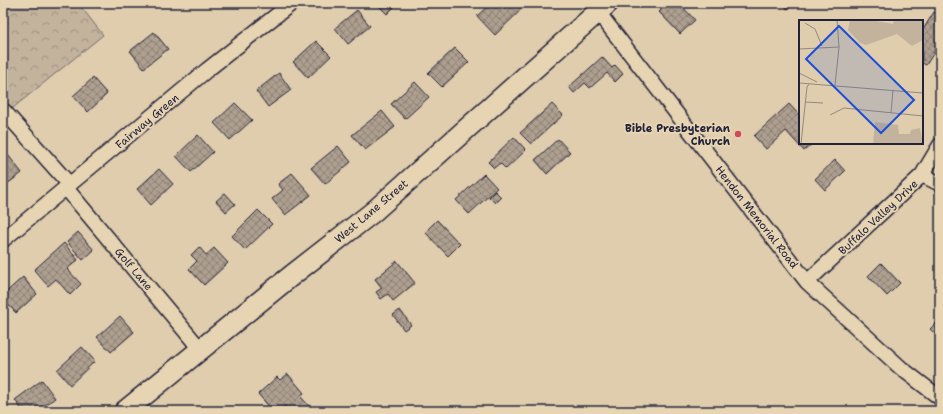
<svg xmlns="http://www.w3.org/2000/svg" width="943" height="414" font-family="'Shantell Sans',sans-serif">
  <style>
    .forest { fill: url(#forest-crowns); stroke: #726a6c }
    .building { fill: url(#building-cross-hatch); stroke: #22223b }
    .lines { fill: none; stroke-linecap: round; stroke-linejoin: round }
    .street-casing { stroke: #22223b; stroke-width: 17 }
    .secondary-casing { stroke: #22223b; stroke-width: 23 }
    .street { stroke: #e7d4b2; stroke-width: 14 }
    .secondary { stroke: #e7d4b2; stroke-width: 20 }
    .poi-dot { fill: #d1495b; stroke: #e7d4b2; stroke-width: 1.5 }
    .labels { text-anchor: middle; stroke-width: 4; stroke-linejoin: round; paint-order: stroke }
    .street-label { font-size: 11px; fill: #22223b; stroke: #e7d4b2 }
    .poi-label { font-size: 11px; font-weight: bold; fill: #22223b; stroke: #e7d4b2; text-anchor: end }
    .inset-road { fill: none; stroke: #93897f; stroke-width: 1 }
    .view { fill: #1d4ed8; fill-opacity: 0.15; stroke: #1d4ed8; stroke-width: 2 }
    .inset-edge { fill: none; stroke: #22223b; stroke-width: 2 }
  </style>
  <defs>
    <pattern id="forest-crowns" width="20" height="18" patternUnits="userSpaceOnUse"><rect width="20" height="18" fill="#c3b39d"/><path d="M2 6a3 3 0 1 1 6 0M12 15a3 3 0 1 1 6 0" fill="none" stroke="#9e9181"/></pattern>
    <pattern id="building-cross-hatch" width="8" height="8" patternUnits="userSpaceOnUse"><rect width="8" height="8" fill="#ae9f8f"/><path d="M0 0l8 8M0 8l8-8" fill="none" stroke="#8d8176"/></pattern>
  </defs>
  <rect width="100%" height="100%" fill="#dfcdad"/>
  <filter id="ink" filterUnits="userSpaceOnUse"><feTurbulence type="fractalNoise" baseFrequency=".025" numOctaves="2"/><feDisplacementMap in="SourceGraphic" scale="8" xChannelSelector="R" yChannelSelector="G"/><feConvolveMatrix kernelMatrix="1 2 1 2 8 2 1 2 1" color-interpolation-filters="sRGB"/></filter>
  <g filter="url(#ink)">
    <path class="forest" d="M3,3H78L103,35L3,116Z"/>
    <path class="building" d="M376,3H398L387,14Z
      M491,3H522L525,6L495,35L477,16Z
      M668,3H679L695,20L680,34L659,12Z
      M784,3H798L787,9Z
      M357,10L370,26L348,44L335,28Z
      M934,12L940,16V43L926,65L922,63V31Z
      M154,32L168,49L144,68L130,51Z
      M316,41L331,56L308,78L293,62Z
      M455,48L469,62L442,87L428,73Z
      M602,57L612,68L615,65L623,74L615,82L607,73L590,88L585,83L574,93L569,87Z
      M279,73L291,90L268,107L256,91Z
      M93,78L107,94L88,112L73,96Z
      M415,82L429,97L405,119L391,104Z
      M235,103L252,120L230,140L214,123Z
      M552,104L563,115L531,144L520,133Z
      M789,104L800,116V143H813L804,151L786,131L766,149L754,136Z
      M382,111L395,127L365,150L352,135Z
      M198,135L213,152L191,172L176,156Z
      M514,137L526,150L506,169L500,163L494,168L488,162Z
      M558,139L570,152L547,174L535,160Z
      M338,146L351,162L325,184L311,168Z
      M8,155L22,173L3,187V159Z
      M835,160L845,171L825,190L815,179Z
      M159,169L173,184L151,205L137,189Z
      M292,173L311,195L285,215L272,199L283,190L278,184Z
      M484,174L497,188L469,214L456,200Z
      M495,191L501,197L495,203L489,197Z
      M225,193L235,204L226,212L216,201Z
      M258,210L272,224L245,250L232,236Z
      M437,220L460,244L448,256L425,232Z
      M78,232L94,250L83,260L67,242Z
      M64,243L78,260L67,269L81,284L70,295L56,279L48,286L34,270Z
      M199,247L206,255L214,248L228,263L204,285L189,269L197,261L191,255Z
      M397,261L415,283L393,301L388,294L381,299L376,292L382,288L375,279Z
      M881,263L900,283L887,296L868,276Z
      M23,277L37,294L16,313L3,299V295Z
      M400,310L411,325L404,330L393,315Z
      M120,316L134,332L111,352L97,337Z
      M940,319V339L930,329Z
      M82,347L95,361L70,385L57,370Z
      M288,374L304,393L300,396L310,407L306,411H289L285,406L279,411H273L258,394L277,377L280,380Z
      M42,380L55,398L37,411H23L15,400Z"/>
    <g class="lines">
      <defs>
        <path id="street" d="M598,12L807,282L901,368L940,398
          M4,111L70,185
          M922,175L940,184
          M66,188L201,350
          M3,240L207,70L292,3
          M807,282L922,175L940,145"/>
        <path id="secondary" d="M125,411L291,276L373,212L608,3"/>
      </defs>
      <use href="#street" class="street-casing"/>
      <use href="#secondary" class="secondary-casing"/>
      <use href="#street" class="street"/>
      <use href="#secondary" class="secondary"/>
    </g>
  </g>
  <circle class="poi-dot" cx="738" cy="134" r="4"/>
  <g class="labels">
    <g class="street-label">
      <text transform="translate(147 121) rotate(-40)" y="4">Fairway Green</text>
      <text transform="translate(371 211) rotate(-40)" y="4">West Lane Street</text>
      <text transform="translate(757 217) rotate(52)" y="4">Hendon Memorial Road</text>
      <text transform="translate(878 217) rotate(-43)" y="4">Buffalo Valley Drive</text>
      <text transform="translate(134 269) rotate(50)" y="4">Golf Lane</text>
    </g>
    <g class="poi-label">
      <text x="730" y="132">Bible Presbyterian<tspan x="730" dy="13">Church</tspan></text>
    </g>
  </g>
  <g transform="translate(799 20)">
    <rect width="124" height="124" fill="#dfcdad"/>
    <path d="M51,0H72L94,4L95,0H124V20L113,26L98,14L67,25L61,23L49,10ZM76,102L99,105L100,114H111L112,110L121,108L124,124H74Z" fill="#c3b39d"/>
    <path class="inset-road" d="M6,3L16,9L23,26M0,29L40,27M0,53L18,62M0,63L124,73M36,65L40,27L38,0M6,82L24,83M92,93L94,70M31,95L45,88L124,96M2,124L8,67L10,64"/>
    <path class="view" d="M40,6L115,80L82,113L7,39Z"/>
    <rect width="124" height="124" class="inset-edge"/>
  </g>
  <rect width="943" height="414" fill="none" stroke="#e7d4b2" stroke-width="16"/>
  <rect x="8" y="8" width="927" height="398" fill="none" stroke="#22223b" stroke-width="1.5" filter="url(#ink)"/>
</svg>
